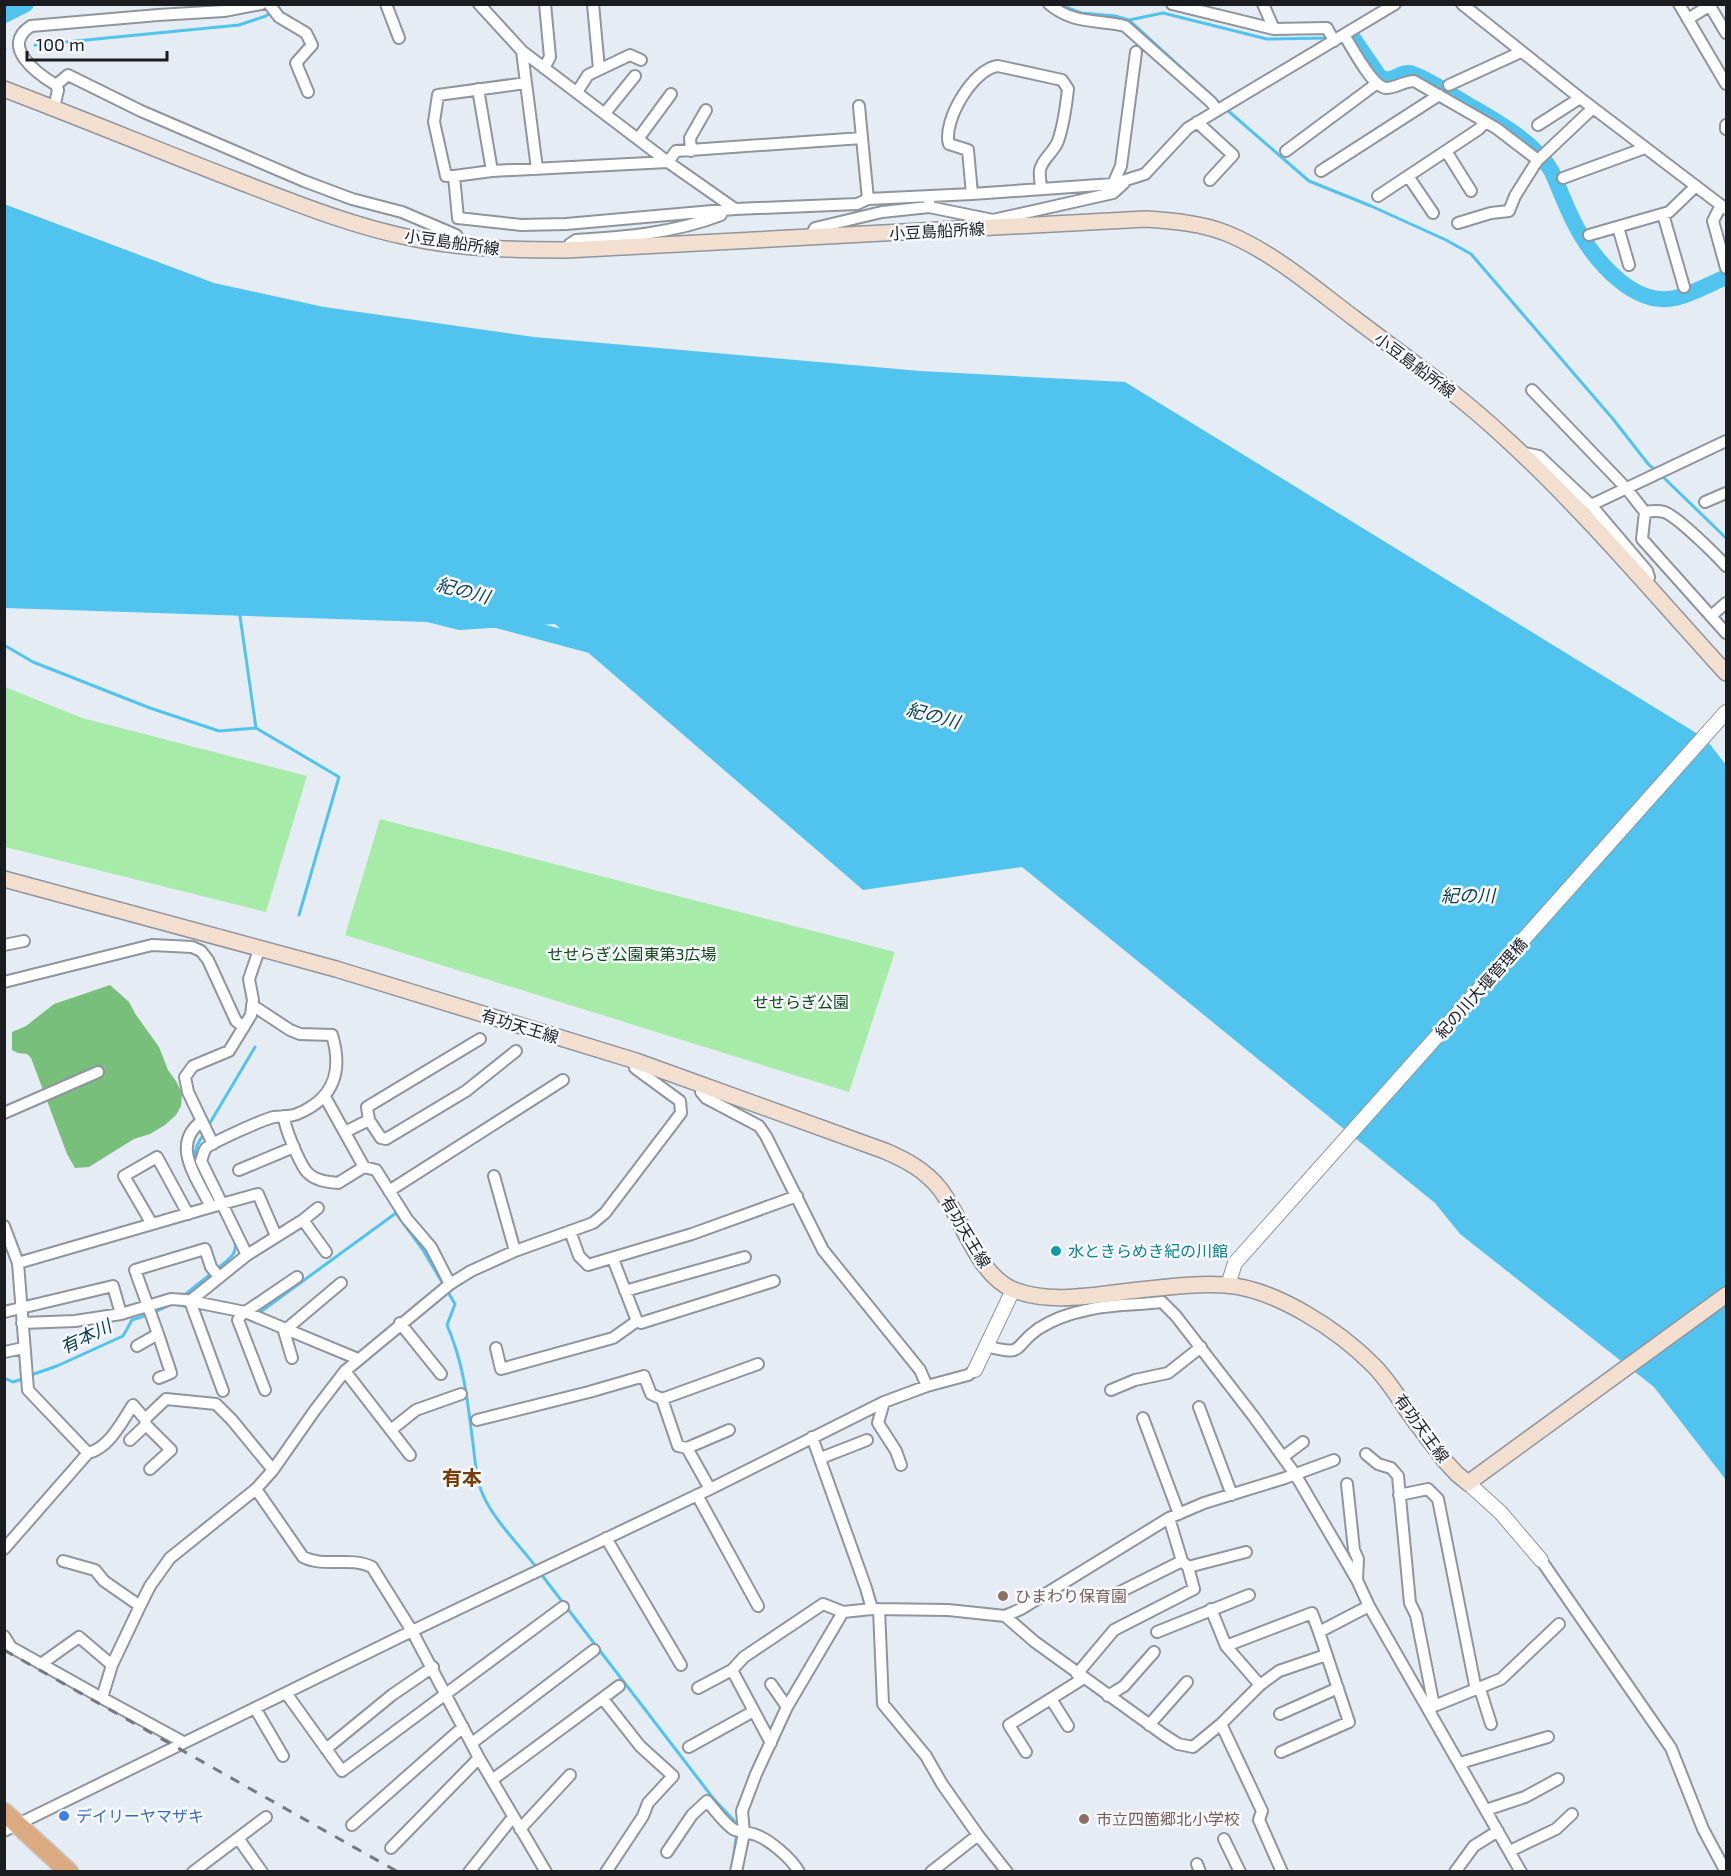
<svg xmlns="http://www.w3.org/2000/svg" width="1731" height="1876" font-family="'Exo 2','Noto Sans JP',sans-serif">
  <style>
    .green { fill: #a6eca8 }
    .forest { fill: #79bf7c }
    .water { fill: #50c4ee }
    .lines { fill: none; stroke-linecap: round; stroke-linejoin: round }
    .stream { stroke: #50c4ee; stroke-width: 3 }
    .river { stroke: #50c4ee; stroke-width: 16 }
    .minor-casing { stroke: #90959d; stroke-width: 14 }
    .tertiary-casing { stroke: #90959d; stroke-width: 16 }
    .secondary-casing { stroke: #90959d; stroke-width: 18 }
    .trunk-casing { stroke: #c8c9c9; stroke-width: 21 }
    .minor { stroke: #fff; stroke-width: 10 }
    .tertiary { stroke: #fff; stroke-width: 14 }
    .secondary { stroke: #f2dfcf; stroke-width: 15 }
    .trunk { stroke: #dbaa80; stroke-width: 18 }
    .rail { stroke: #75797e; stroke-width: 3; stroke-dasharray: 10 10; stroke-linecap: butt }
    .culture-dot { fill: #0f9aa8; stroke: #f6f9fe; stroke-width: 2 }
    .education-dot { fill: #8d6e63; stroke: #f6f9fe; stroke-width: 2 }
    .shop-dot { fill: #3f7fe0; stroke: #f6f9fe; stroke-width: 2 }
    .labels { text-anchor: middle; stroke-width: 5; stroke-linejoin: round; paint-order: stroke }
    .street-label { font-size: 16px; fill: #1a1c1f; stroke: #f6f9fe }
    .park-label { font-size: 16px; fill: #14461a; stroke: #f6f9fe }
    .culture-label { font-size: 16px; fill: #0d838f; stroke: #f6f9fe; text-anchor: start }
    .education-label { font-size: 16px; fill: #785e54; stroke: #f6f9fe; text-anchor: start }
    .shop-label { font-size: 16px; fill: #366cbe; stroke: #f6f9fe; text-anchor: start }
    .water-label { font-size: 18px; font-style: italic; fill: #083d4e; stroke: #f6f9fe }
    .quarter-label { font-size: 20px; font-weight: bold; fill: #763d06; stroke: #f6f9fe }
  </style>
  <rect width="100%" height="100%" fill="#e6ecf4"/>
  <path class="green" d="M5,687L82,718L307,776L266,912L5,847Z
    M380,819L895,952L849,1092L345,935Z"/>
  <path class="forest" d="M110,985L129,1002L136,1015L159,1047L168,1070L176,1081L182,1093L181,1106L176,1115L165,1125L150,1134L134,1139L89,1167L75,1168L67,1154L31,1058L27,1054L18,1053L12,1050V1032L26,1026L54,1004Z"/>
  <path class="water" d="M4,204L214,283L324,307L534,337L920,371L1125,382L1706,739L1726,765V1480L1654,1387L1460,1234L1435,1203L1022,867L863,890L555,624L459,630L427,622L5,608Z"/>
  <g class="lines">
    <path class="stream" d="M1058,4L1081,13L1115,16L1129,20L1222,105
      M1129,20L1163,13L1267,39L1326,38
      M35,45L239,25L266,16L272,12
      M4,49H5
      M1226,109L1309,181L1371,206L1446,240L1471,254L1613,419L1649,465L1656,470
      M1661,475L1726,538
      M240,616L256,728
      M4,645L33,662L150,708L219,731L256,728L339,777L299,915
      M207,1128L255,1047
      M197,1163C192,1153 198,1142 204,1134
      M217,1269C227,1260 240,1254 234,1239
      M182,1297L212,1273
      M174,1304L188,1307
      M153,1313L174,1303
      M259,1313L396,1213L423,1250L455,1304L447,1325C463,1362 467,1396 472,1436C475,1455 475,1477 483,1495C494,1520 520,1546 537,1568
      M31,1375L57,1366L123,1336L132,1320L147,1315
      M4,1378L13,1382L25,1378
      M541,1574L713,1798L738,1825L732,1868"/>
    <path class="river" d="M4,15L26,4
      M1353,38L1379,76C1392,86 1400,69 1413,74C1430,80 1446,92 1462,101C1492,119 1535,141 1552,172C1561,192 1569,216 1581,235C1599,265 1636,307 1675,298C1692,294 1710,284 1726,277
      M497,620L594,646"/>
    <defs>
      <path id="minor" d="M269,4L279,17L306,33L312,45L296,63L308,92
        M386,4L399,38
        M479,4L522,51L668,162L735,209
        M593,4L599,69
        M1049,4C1074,25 1097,19 1125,26L1211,102L1217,110
        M1172,4L1274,29L1327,28L1334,41
        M1263,4L1274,29
        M1462,4L1580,98L1726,209
        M1679,4L1726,84
        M1710,6L1726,33
        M1688,19L1712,4
        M1344,35C1352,47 1372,87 1386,88C1396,88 1404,81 1414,81L1496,128L1534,157L1537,161L1515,196L1509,211L1491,213L1458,223
        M522,51L526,83L438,95L434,122L446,176H454L458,218L521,225L566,224L735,209L857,204L868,199L972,194L1113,184L1145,174L1188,128L1395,4
        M544,68L550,57L545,4
        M526,83L537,169
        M56,85L68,75L141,111L304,181L352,199L402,212L456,235L459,239L458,246
        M1449,85L1521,52
        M478,89L492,171
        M577,92L588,75L630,55L641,60
        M859,106L862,138
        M54,108L58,90L56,85C36,73 0,46 31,26L158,15L224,11L261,4
        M605,113L635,76
        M1197,122L1233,155L1210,180
        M1538,125L1580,98
        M1726,125V129
        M638,139L671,94
        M691,151L690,138L706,110
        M1286,151L1376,84
        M1446,151L1471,191
        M1537,161L1593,108
        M1321,171L1439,95
        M454,176L492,171L668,162L676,151L862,138L868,199
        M1408,176L1433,213
        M1563,178L1645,148
        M1113,184L1121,166L1136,52
        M972,194L968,150L949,144C942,121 974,68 998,66L1062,80L1068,89C1066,107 1064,124 1058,141C1054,152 1042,159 1040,170C1039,176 1041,183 1041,189
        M1378,196L1479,129L1485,122
        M929,201V207L993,220
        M1721,205L1713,221L1726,268
        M1663,214L1684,287
        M1618,227L1629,265
        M993,228V220L1113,193L1124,183
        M1589,235L1669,212L1696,186
        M810,238L815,228L882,212L929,207
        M566,250L570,244L576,240C625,237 674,233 721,215
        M1532,390L1626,488L1645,512L1642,539L1726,633
        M1520,452L1539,456L1591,505
        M1705,502L1726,493
        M1645,512C1651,511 1658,510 1664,512C1677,516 1716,555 1726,566
        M1646,585L1649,577L1647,571L1591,505L1726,441
        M1711,616L1726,603
        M4,945L24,941
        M4,982L152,945L192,947L201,951L208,960L236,1021L244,1027
        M701,1092L706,1098L759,1126L766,1136L823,1250L920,1370L927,1386
        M325,1097L364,1167
        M4,1113L98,1072
        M284,1116C284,1127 300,1164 307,1172C315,1181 328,1182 338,1183L364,1167L376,1170L407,1219L431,1247L450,1284
        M369,1120L381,1138L386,1139L466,1091L516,1051
        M202,1121C169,1145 198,1179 211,1207L258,1194L276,1236
        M345,1132L369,1120L367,1107L480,1039
        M213,1144L188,1092L185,1077L193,1066L229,1051L251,1015L253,1000L249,979L260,947
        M239,1170L294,1147
        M494,1176L515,1251
        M389,1191L563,1080
        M303,1220L318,1208
        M152,1224L124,1176L157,1157L188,1214
        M4,1226L18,1263L28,1390L88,1453L4,1549
        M570,1231L579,1256L588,1265L692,1234L797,1196
        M247,1255L201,1161C203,1156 203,1152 206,1148C213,1142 264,1119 274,1117C281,1116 290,1117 297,1114C334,1099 343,1071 332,1035L300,1034L290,1030L252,1005
        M613,1259L637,1321L641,1323L774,1281
        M18,1263L211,1207
        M625,1291L745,1257
        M4,1312L113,1286L121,1314
        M22,1323L75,1321L121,1314L171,1299L185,1300L245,1312L358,1359
        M400,1323L441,1374
        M158,1334L171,1373L159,1378
        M137,1346L158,1334L135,1270L205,1249L211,1267L219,1277
        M986,1346C1026,1357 1012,1347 1038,1329C1052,1320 1071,1313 1087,1310C1110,1304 1137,1305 1162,1302L1176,1316L1254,1417L1295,1474L1357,1580L1369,1606L1521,1872
        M496,1348L501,1369L613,1338L637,1321
        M4,1352L24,1348
        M292,1358L284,1331L341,1283
        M345,1371L410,1455
        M265,1390L238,1320L241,1315L297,1277
        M1111,1390L1135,1380L1168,1373L1201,1347
        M223,1391L190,1301L247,1255L303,1220L326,1252
        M662,1399L758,1364
        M884,1402L878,1423L896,1451L901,1465
        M1199,1407L1232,1495
        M1143,1418L1179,1514
        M477,1420L589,1392L644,1376L651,1394L662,1399L678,1446L687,1448L710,1489
        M146,1425L171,1450L150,1469
        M391,1430L416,1410L461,1394
        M812,1437L866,1588L872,1609
        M130,1440L146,1425L145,1419L166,1399L216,1404L232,1420L273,1470
        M687,1448L729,1430
        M88,1453C109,1448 121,1423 133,1405L145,1419
        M1366,1454L1378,1464L1391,1468L1398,1476L1410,1603L1416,1615L1434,1706
        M1283,1457L1303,1442
        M821,1458L867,1440
        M1347,1484L1354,1550L1358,1559L1357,1580
        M256,1489L303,1557C325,1568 350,1556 372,1567L412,1631L479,1758L546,1872
        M697,1495L758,1606
        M1399,1495L1428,1489L1438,1499L1476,1690
        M606,1538L681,1665
        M1541,1560L1671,1748L1703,1829L1726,1872
        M63,1561L95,1570L104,1581L140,1606
        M1188,1567L1246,1552
        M1112,1596L1182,1561
        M879,1609L883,1704L926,1756L942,1784L978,1835L1007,1872
        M1211,1609L1226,1646
        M1005,1616L1035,1642L1164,1735L1178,1744L1193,1747L1221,1724L1260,1685L1226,1646L1312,1613L1319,1632L1369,1606
        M1157,1632L1249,1595
        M4,1636L11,1647L102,1698
        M41,1664L79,1637L112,1665
        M732,1670L744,1657L823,1604L843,1612
        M1077,1674L1114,1630L1194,1589L1188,1567L1182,1561L1169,1518
        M771,1684L787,1707
        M1260,1685L1279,1671L1326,1655
        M698,1688L732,1670L771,1743
        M1480,1689L1491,1724
        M286,1693L342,1771L563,1607
        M1108,1696L1124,1686L1154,1652
        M603,1699L640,1746L673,1776L648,1803L643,1816L606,1872
        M1051,1699L1068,1726
        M255,1708L283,1756
        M1429,1710L1434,1706L1501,1679L1559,1624
        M1280,1714L1338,1688
        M1221,1724L1262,1811L1259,1820L1282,1872
        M1149,1725L1187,1682
        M183,1742L102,1698L112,1665L140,1606L150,1586L170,1558L256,1489L273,1470L315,1410L345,1371L450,1284L471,1271L515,1251L593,1223L605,1213L681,1113L680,1101L635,1068L636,1061
        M472,1743L594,1650
        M689,1747L754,1711
        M326,1749L392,1695L433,1667
        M1026,1752L1009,1725L1084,1678
        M1281,1752L1349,1722L1319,1632
        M1460,1763L1548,1737
        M492,1780L619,1686
        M1486,1810L1525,1797L1558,1779
        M352,1825L463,1727
        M520,1829L570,1775
        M4,1831L412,1631L710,1489L884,1402L927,1386L968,1375L975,1370
        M238,1838L262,1872
        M1224,1839L1240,1872
        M391,1848L479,1758
        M1510,1851L1556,1829L1572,1814
        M667,1852L692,1815L707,1801C715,1810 724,1823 733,1829C741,1833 749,1832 756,1835C770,1840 792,1859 799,1872
        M1197,1864L1200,1872
        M193,1872L266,1817
        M469,1872L513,1817
        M736,1872L744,1833L742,1811L756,1774L787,1707L843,1612L872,1609L948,1610L1005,1616L1021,1609L1169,1518L1204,1503L1285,1478L1334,1460
        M931,1872L978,1835
        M1455,1872L1474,1846L1498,1831"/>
      <path id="tertiary" d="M1228,1285L1235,1263L1726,712
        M975,1370L1013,1290
        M1468,1483L1501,1513L1541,1560"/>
      <path id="secondary" d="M4,89C83,119 160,151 238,181C295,203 352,226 411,238C462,249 514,250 566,250L1146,219C1173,221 1201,223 1226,233C1273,252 1314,288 1354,318C1404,356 1457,393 1503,436C1582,508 1654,594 1726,673
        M4,879L336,969L636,1061L885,1151C906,1160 925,1170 940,1189C963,1219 977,1275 1014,1290C1053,1305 1099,1294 1139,1290C1168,1287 1197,1283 1225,1285C1275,1288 1340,1331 1374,1366C1388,1380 1398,1397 1409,1413C1420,1429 1433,1444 1444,1460L1457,1474L1468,1483L1726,1295"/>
      <path id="trunk" d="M4,1812L69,1872"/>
    </defs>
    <use href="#minor" class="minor-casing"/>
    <use href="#tertiary" class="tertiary-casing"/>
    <use href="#secondary" class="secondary-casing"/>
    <use href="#trunk" class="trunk-casing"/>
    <use href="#minor" class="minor"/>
    <use href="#tertiary" class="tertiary"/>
    <use href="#secondary" class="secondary"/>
    <use href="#trunk" class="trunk"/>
    <path class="rail" d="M4,1650L398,1872"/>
  </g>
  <circle class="culture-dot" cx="1056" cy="1251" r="6"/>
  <g class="education-dot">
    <circle cx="1003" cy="1596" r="6"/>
    <circle cx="1084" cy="1819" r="6"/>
  </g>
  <circle class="shop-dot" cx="64" cy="1816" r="6"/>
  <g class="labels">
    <g class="street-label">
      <text transform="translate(937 231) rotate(-3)" y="6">小豆島船所線</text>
      <text transform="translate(452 242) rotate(8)" y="6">小豆島船所線</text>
      <text transform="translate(1415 365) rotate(37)" y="6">小豆島船所線</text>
      <text transform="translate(1481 988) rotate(-48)" y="6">紀の川大堰管理橋</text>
      <text transform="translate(520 1026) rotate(17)" y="6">有功天王線</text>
      <text transform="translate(966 1232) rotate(59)" y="6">有功天王線</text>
      <text transform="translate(1422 1428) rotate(54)" y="6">有功天王線</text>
    </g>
    <g class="park-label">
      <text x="632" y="960">せせらぎ公園東第3広場</text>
      <text x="801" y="1008">せせらぎ公園</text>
    </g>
    <g class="culture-label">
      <text x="1068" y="1257">水ときらめき紀の川館</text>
    </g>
    <g class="education-label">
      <text x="1015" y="1602">ひまわり保育園</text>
      <text x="1096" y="1825">市立四箇郷北小学校</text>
    </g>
    <g class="shop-label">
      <text x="76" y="1822">デイリーヤマザキ</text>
    </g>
    <g class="water-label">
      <text transform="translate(463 591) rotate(15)" y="6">紀の川</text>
      <text transform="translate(933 716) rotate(15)" y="6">紀の川</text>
      <text x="1468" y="902">紀の川</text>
      <text transform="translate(86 1337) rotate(-26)" y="6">有本川</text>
    </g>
    <g class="quarter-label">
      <text x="462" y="1485">有本</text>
    </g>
  </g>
  <rect width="1731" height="1876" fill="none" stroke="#1a1c1f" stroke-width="12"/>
  <path d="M27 51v9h140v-9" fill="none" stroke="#1a1c1f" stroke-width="3"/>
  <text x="36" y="51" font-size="18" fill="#1a1c1f" stroke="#f6f9fe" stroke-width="4.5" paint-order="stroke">100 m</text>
</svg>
